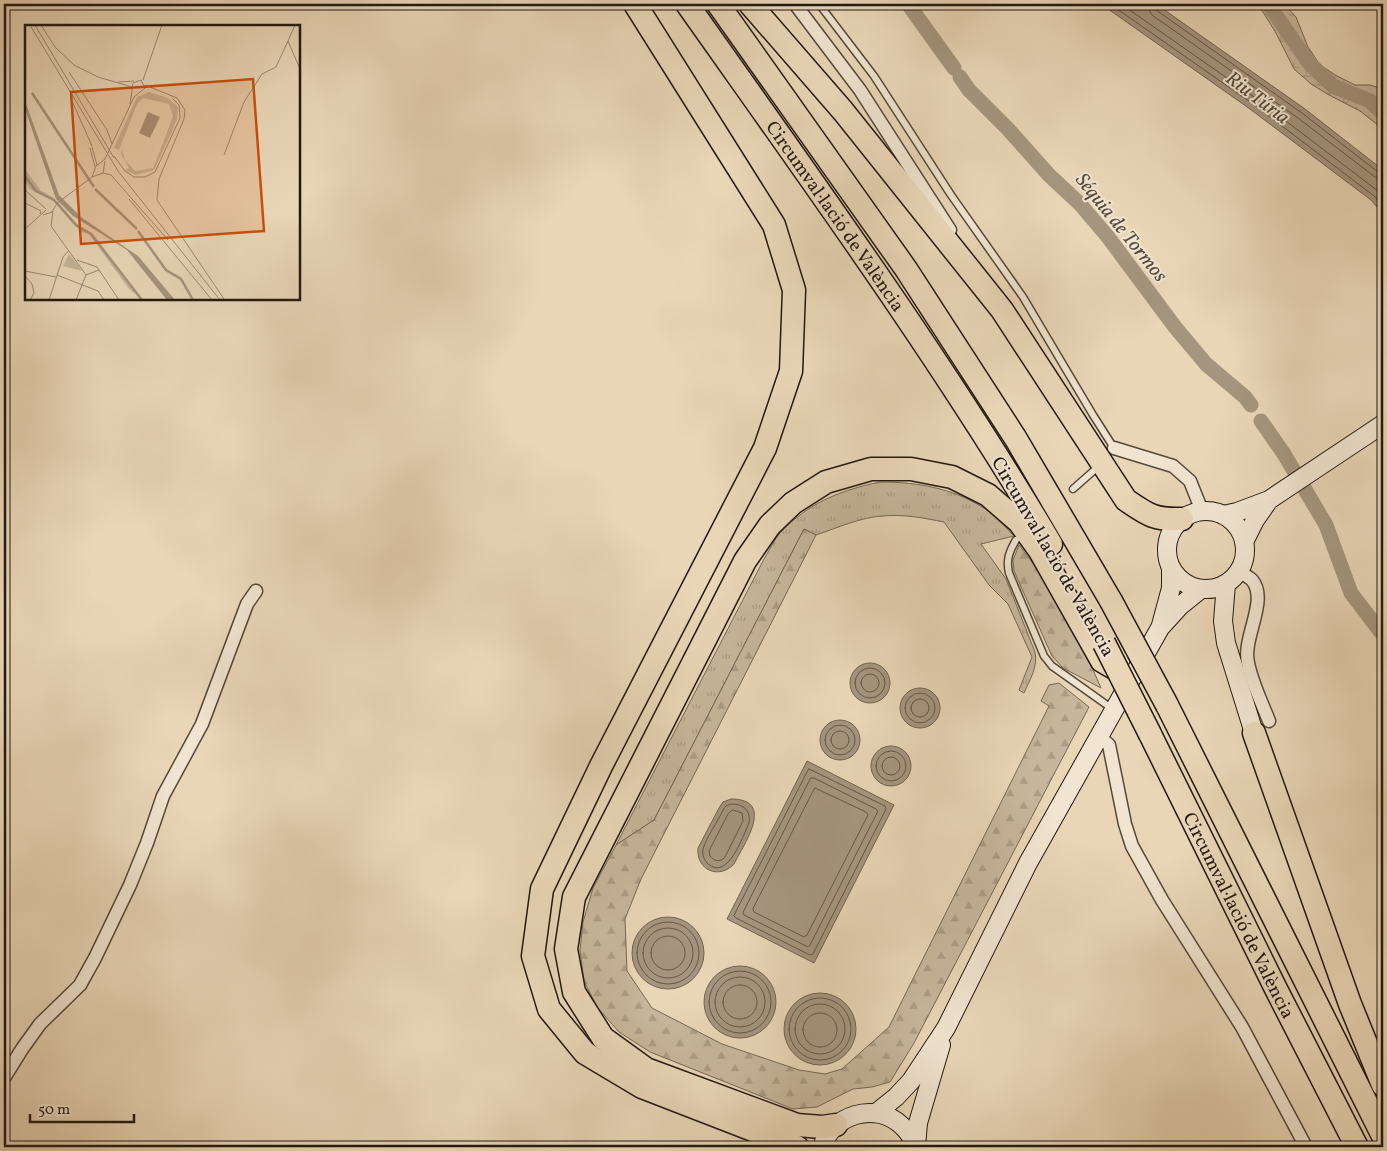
<svg xmlns="http://www.w3.org/2000/svg" width="1387" height="1151" font-family="Vollkorn,serif">
  <style>
    .grass { fill: url(#grass-tufts); stroke: #746756 }
    .forest { fill: url(#forest-firs); stroke: #746756 }
    .wetland { fill: url(#wetland-marsh); stroke: #746756 }
    .water { fill: #a5957e; stroke: #716352 }
    .lines { fill: none; stroke-linecap: round; stroke-linejoin: round }
    .shore { stroke: #645647; stroke-width: 1 }
    .canal { stroke: #a5957e; stroke-width: 15 }
    .lane-casing { stroke: #54483a; stroke-width: 9 }
    .street-casing { stroke: #54483a; stroke-width: 15 }
    .secondary-casing { stroke: #221810; stroke-width: 20 }
    .highway-casing { stroke: #221810; stroke-width: 25 }
    .lane { stroke: #f1e4d0; stroke-width: 6 }
    .street { stroke: #f1e4d0; stroke-width: 12 }
    .secondary { stroke: #f1e4d0; stroke-width: 18 }
    .highway { stroke: #e9d6b7; stroke-width: 22 }
    .highway-bridge-casing { stroke: #221810; stroke-width: 25; stroke-linecap: butt }
    .highway-bridge { stroke: #e9d6b7; stroke-width: 22 }
    .labels { text-anchor: middle; stroke-width: 4; stroke-linejoin: round; paint-order: stroke }
    .street-label { font-size: 19px; fill: #221810; stroke: #f1e4d0 }
    .water-label { font-size: 20px; font-style: italic; fill: #564a3c; stroke: #f1e4d0 }
    .inset-river { fill: none; stroke: #a5957e; stroke-width: 2.5 }
    .inset-road { fill: none; stroke: #998a74; stroke-width: 1 }
    .view { fill: #ca4f0d; fill-opacity: 0.15; stroke: #ca4f0d; stroke-width: 2.5 }
    .inset-edge { fill: none; stroke: #221810; stroke-width: 2.5 }
  </style>
  <defs>
    <pattern id="grass-tufts" width="24" height="20" patternUnits="userSpaceOnUse" patternTransform="scale(1.25)"><rect width="24" height="20" fill="#c7b69b"/><path d="M3 7l-1-3M5 7V3M7 7l1-3M15 17l-1-3M17 17v-4M19 17l1-3" fill="none" stroke="#ab9c84"/></pattern>
    <pattern id="forest-firs" width="22" height="20" patternUnits="userSpaceOnUse" patternTransform="scale(1.25)"><rect width="22" height="20" fill="#c7b69b"/><path d="M5 1l3.5 6h-7zM16 11l3.5 6h-7z" fill="#ab9c84"/></pattern>
    <pattern id="wetland-marsh" width="20" height="14" patternUnits="userSpaceOnUse" patternTransform="scale(1.25)"><rect width="20" height="14" fill="#c7b69b"/><path d="M1 5h8M5 5V1M11 12h8M15 12V8" fill="none" stroke="#ab9c84"/></pattern>
  </defs>
  <rect width="100%" height="100%" fill="#e9d6b7"/>
  <filter id="stains"><feTurbulence type="fractalNoise" baseFrequency=".004" numOctaves="4"/><feColorMatrix values="0 0 0 0 .2 0 0 0 0 .09 0 0 0 0 .02 0 0 0 .5 -.17"/></filter>
  <radialGradient id="worn" r=".72"><stop offset=".6" stop-color="#630" stop-opacity="0"/><stop offset="1" stop-color="#630" stop-opacity=".3"/></radialGradient>
  <path class="grass" d="M880,482C920,482 958,489 991,513C999,519 1006,528 1014,536L981,544L1006,579L1035,652C1038,667 1030,679 1024,693L1019,690L1032,657L1008,604L989,585L944,522C924,518 904,514 883,516C861,517 837,528 816,535L804,529L654,820L616,845L764,559C769,551 774,540 780,533C808,503 841,490 880,482Z"/>
  <path class="forest" d="M804,529L816,535L641,879L625,919L627,971L652,1008L722,1044L799,1070L825,1074L842,1069L889,1027L1049,706L1041,701L1049,685L1059,683L1089,707L914,1043L890,1082L872,1087L853,1089L817,1107L793,1109L650,1052L619,1032L597,1007L584,981L580,950L583,922L593,888L616,845L654,820Z
    M1019,545C1051,585 1081,641 1101,688L1063,668L1052,656L1014,571L1013,560Z"/>
  <path class="wetland" d="M1258,4H1284L1296,17L1308,47L1320,65L1337,76L1355,85H1370L1383,89V129L1360,111L1329,95L1311,84L1294,69L1276,33Z"/>
  <path class="water" d="M1101,4H1156L1305,109L1383,170V214L1371,200L1250,109Z
    M850 683a20 20 0 1 1 40 0a20 20 0 1 1-40 0Z
    M900 708a20 20 0 1 1 40 0a20 20 0 1 1-40 0Z
    M820 740a20 20 0 1 1 40 0a20 20 0 1 1-40 0Z
    M871 766a20 20 0 1 1 40 0a20 20 0 1 1-40 0Z
    M807,761L894,805L814,963L727,919Z
    M731,799C776,799 744,844 734,864C719,880 696,870 698,848L719,808L723,802Z
    M632 953a36 36 0 1 1 72 0a36 36 0 1 1-72 0Z
    M704 1002a36 36 0 1 1 72 0a36 36 0 1 1-72 0Z
    M784 1029a36 36 0 1 1 72 0a36 36 0 1 1-72 0Z"/>
  <g class="lines">
    <path class="shore" d="M1110,4L1253,104L1374,196L1383,206
      M1121,4L1257,99L1378,191L1383,197
      M1148,4L1149,10L1152,15L1298,118L1375,177L1383,179
      M1154,4L1156,10L1302,113L1378,172L1383,173
      M855 683a15 15 0 1 1 30 0a15 15 0 1 1-30 0Z
      M861 683a9 9 0 1 1 18 0a9 9 0 1 1-18 0Z
      M905 708a15 15 0 1 1 30 0a15 15 0 1 1-30 0Z
      M911 708a9 9 0 1 1 18 0a9 9 0 1 1-18 0Z
      M825 740a15 15 0 1 1 30 0a15 15 0 1 1-30 0Z
      M831 740a9 9 0 1 1 18 0a9 9 0 1 1-18 0Z
      M876 766a15 15 0 1 1 30 0a15 15 0 1 1-30 0Z
      M882 766a9 9 0 1 1 18 0a9 9 0 1 1-18 0Z
      M809,769L885,806L886,809L813,954L810,955L736,918L734,916Z
      M811,778H814L876,809L878,811L810,945L808,947L744,915L743,913Z
      M815,788L866,812L868,815L807,935L804,937L754,912L753,909Z
      M732,804C744,804 751,811 749,823C743,836 728,881 708,864C704,860 702,855 703,849C707,836 717,823 723,810L726,806Z
      M733,810L742,813L743,821L725,857C720,863 714,861 710,856L709,851L728,814Z
      M637 953a31 31 0 1 1 62 0a31 31 0 1 1-62 0Z
      M643 953a25 25 0 1 1 50 0a25 25 0 1 1-50 0Z
      M651 953a17 17 0 1 1 34 0a17 17 0 1 1-34 0Z
      M709 1002a31 31 0 1 1 62 0a31 31 0 1 1-62 0Z
      M715 1002a25 25 0 1 1 50 0a25 25 0 1 1-50 0Z
      M723 1002a17 17 0 1 1 34 0a17 17 0 1 1-34 0Z
      M789 1029a31 31 0 1 1 62 0a31 31 0 1 1-62 0Z
      M795 1029a25 25 0 1 1 50 0a25 25 0 1 1-50 0Z
      M803 1030a17 17 0 1 1 34 0a17 17 0 1 1-34 0Z"/>
    <path class="canal" d="M908,4L954,68
      M1268,4L1309,63L1333,86L1370,101L1383,114
      M960,77L969,90L1008,129L1049,175L1080,204L1108,237L1175,327L1206,364L1245,397L1251,405
      M1261,421L1284,454L1326,525L1351,593L1383,635"/>
    <defs>
      <path id="lane" d="M819,4L874,76L951,195L1023,297L1093,415L1114,448
        M1073,489L1099,466
        M1016,540C1009,552 1006,560 1009,573L1044,656L1052,666L1114,710"/>
      <path id="street" d="M795,4L860,90L950,230
        M1114,448L1173,466L1190,481L1202,511
        M1239,571C1243,574 1249,577 1252,580C1269,600 1242,638 1248,663C1252,683 1262,703 1269,721
        M1099,736L1109,745L1125,824L1132,846L1162,900L1242,1027L1306,1147
        M4,1078L22,1049L40,1024L80,985L95,958L130,885L147,843L163,796L202,724L247,604L256,591"/>
      <path id="secondary" d="M1167 550a39 39 0 1 1 78 0a39 39 0 1 1-78 0Z
        M1223,515L1237,512L1269,500L1383,424
        M1244,542L1255,520L1269,500
        M1226,584L1223,621L1226,643L1254,733
        M1161,625L1171,588V570
        M876,1113L896,1097L911,1081L946,1028L1028,863L1160,628L1180,606L1201,589
        M916,1146L918,1123L941,1045
        M822,1147C832,1115 875,1101 901,1125C908,1131 913,1139 916,1147"/>
      <g id="highway">
        <path d="M635,4L774,225L794,290L791,371L765,448L601,766L542,889L533,956L549,1009L585,1053L642,1087L797,1147"/>
        <path id="s1" d="M687,4C812,181 940,357 1051,544"/>
        <path d="M718,4L906,269L1016,439L1111,601"/>
        <path d="M750,4L843,111L1002,310L1126,500C1148,515 1154,520 1182,519"/>
        <path d="M1167,705L1383,1136"/>
        <path d="M1254,733L1350,1004L1383,1085"/>
        <path id="s2" d="M1150,734L1276,989L1357,1147"/>
        <path d="M836,1125L822,1127L797,1125L646,1069L603,1038L574,992L566,949L574,897L745,561L770,525L793,503L826,482L871,469H911L952,477L988,495L1019,522L1040,551L1102,661L1114,668"/>
      </g>
    </defs>
    <use href="#lane" class="lane-casing"/>
    <use href="#street" class="street-casing"/>
    <use href="#secondary" class="secondary-casing"/>
    <use href="#highway" class="highway-casing"/>
    <use href="#lane" class="lane"/>
    <use href="#street" class="street"/>
    <use href="#secondary" class="secondary"/>
    <use href="#highway" class="highway"/>
    <defs>
      <path id="highway-bridge" d="M1111,601L1167,705
        M1104,643L1150,734"/>
    </defs>
    <use href="#highway-bridge" class="highway-bridge-casing"/>
    <use href="#highway-bridge" class="highway-bridge"/>
  </g>
  <g class="labels">
    <g class="street-label">
      <text dy="7" stroke="none"><textPath href="#s1" startOffset="259">Circumval·lació de València</textPath></text>
      <text transform="translate(1054 556) rotate(60)" y="7">Circumval·lació de València</text>
      <text dy="7" stroke="none"><textPath href="#s2" startOffset="202">Circumval·lació de València</textPath></text>
    </g>
    <g class="water-label">
      <text transform="translate(1258 97) rotate(37)" y="7">Riu Túria</text>
      <text transform="translate(1122 227) rotate(51)" y="7">Séquia de Tormos</text>
    </g>
  </g>
  <g transform="translate(25 25)">
    <rect width="275" height="275" fill="#e9d6b7"/>
    <path d="M150,100L129,145L111,150L100,145L104,143L96,129L97,124L100,135L110,146L128,143L145,104Z" fill="#c7b69b"/>
    <path d="M124,67L143,73L153,82L152,94L128,144L148,91L144,79L118,73L112,79L94,125L89,123L112,72Z" fill="#c7b69b"/>
    <path d="M0,144L15,165L27,172L54,201L68,209L118,275L104,264L64,209L56,207L29,176L5,164L0,156Z" fill="#c7b69b"/>
    <path d="M44,229L53,240L57,246L38,241Z" fill="#c7b69b"/>
    <path d="M0,76L34,170L56,192L113,231L150,275H142L102,225L48,191L31,174L0,84ZM123,87L135,92L125,113L114,108Z" fill="#a5957e"/>
    <path class="inset-river" d="M7,68L69,162M0,151L11,166L29,175L51,200L66,209L117,275M70,164L112,204M113,206L141,245L156,254L168,275"/>
    <path class="inset-road" d="M5,0L93,146L195,275M10,0L89,133M16,0L30,22L49,40L73,52L107,62M270,0L263,16L275,44M44,47L82,105L87,119M118,55L137,0M93,57L109,56M120,60L152,73L160,85L159,94L134,154L132,175L199,274M47,76L67,121M67,122L72,140M65,123L70,142M199,130L219,77L237,49L251,42L263,16M89,131L100,146L109,152H120L130,147L155,93L154,80L147,73M78,148L86,150L143,215M67,152L71,141L80,134L109,72L120,63L116,55L108,58L105,79M0,165L21,184M104,174L187,275M0,178L16,186L15,189M31,179L67,152L78,148L80,136M28,186L26,201L61,250M18,190L27,187L31,180M0,204L21,185M52,235L72,242L94,275M0,246L31,252M32,250L73,266L79,275M0,251L7,259L9,268L5,275M24,275L38,232L44,225M51,275L61,250L74,245"/>
    <path class="view" d="M228,54L239,206L56,219L46,67Z"/>
    <rect width="275" height="275" class="inset-edge"/>
  </g>
  <rect width="1387" height="1151" fill="none" stroke="#e9d6b7" stroke-width="20"/>
  <rect x="5" y="5" width="1377" height="1141" fill="none" stroke="#221810" stroke-width="2.5"/>
  <rect x="10" y="10" width="1367" height="1131" fill="none" stroke="#221810"/>
  <path d="M30 1114v8h104v-8" fill="none" stroke="#221810" stroke-width="2.5"/>
  <text x="38" y="1114" font-size="15" fill="#221810" stroke="#f1e4d0" stroke-width="4" paint-order="stroke">50 m</text>
  <rect width="100%" height="100%" filter="url(#stains)"/>
  <rect width="100%" height="100%" fill="url(#worn)"/>
</svg>
